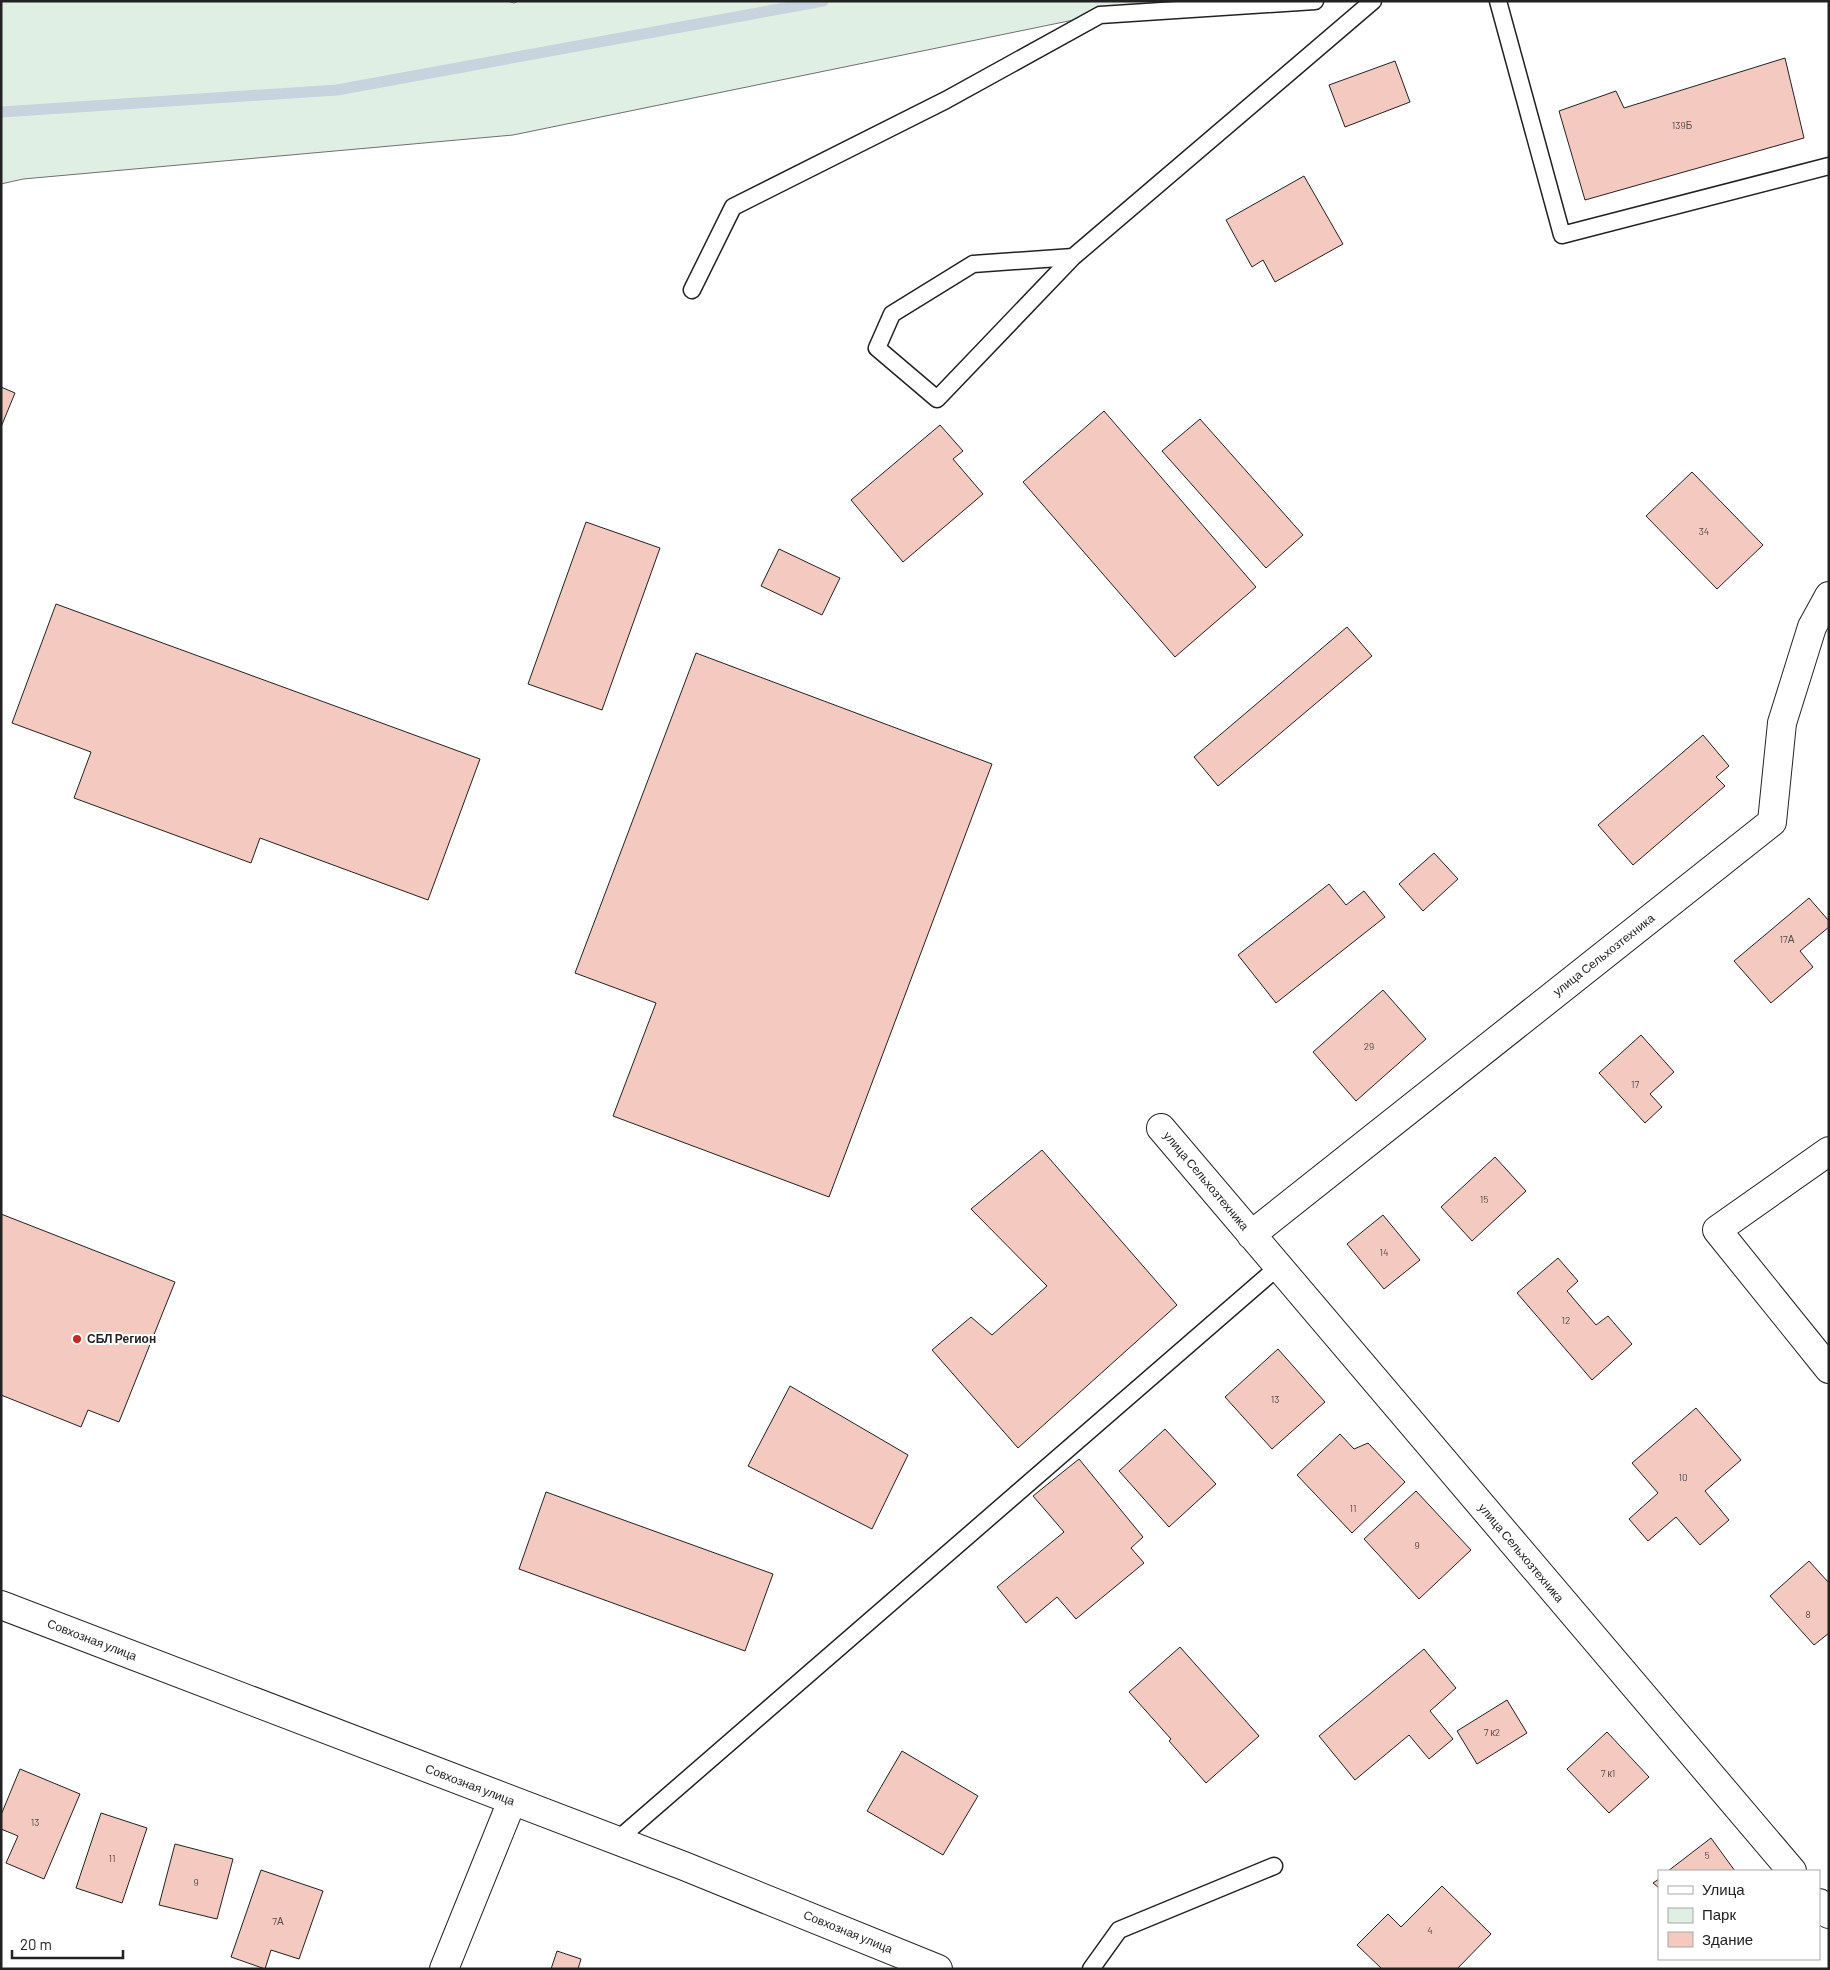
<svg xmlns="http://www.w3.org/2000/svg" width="1830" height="1970" font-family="Barlow,sans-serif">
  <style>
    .green { fill: #e0efe3; stroke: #6f6f6f }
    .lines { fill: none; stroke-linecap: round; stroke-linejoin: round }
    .stream { stroke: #c7d3dd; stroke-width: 11 }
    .building { fill: #f3c9c0; stroke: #222 }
    .service-casing { stroke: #222; stroke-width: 19 }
    .minor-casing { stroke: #222; stroke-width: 30 }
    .tertiary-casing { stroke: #222; stroke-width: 30 }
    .service { stroke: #fff; stroke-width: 16 }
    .minor { stroke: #fff; stroke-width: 28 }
    .tertiary { stroke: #fff; stroke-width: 28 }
    .poi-dot { fill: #c62828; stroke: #fff; stroke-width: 2 }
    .labels { text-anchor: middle; stroke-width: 4; stroke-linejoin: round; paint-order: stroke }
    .number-label { font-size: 10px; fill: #564c4a }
    .street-label { font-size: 12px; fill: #222; stroke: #fff }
    .poi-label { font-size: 12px; font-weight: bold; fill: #222; stroke: #fff; text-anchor: start }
  </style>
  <rect width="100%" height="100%" fill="#fff"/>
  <path class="green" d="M1,1H507L514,3L519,1H1166L513,135L23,179L1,184Z"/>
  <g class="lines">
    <path class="stream" d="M1,112L337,90L823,1"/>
  </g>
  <path class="building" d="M1785,58L1804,138L1585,200L1559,111L1616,91L1624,108Z
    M1395,61L1410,102L1345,127L1329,85Z
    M1304,176L1343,244L1275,282L1263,260L1252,267L1226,220Z
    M1,387L15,393L1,427Z
    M1104,411L1256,587L1175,657L1023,482Z
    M1200,419L1303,535L1266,568L1162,451Z
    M940,425L963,451L953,459L983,494L903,562L851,500Z
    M1692,472L1763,545L1717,589L1646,516Z
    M586,522L660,548L602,710L528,684Z
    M779,549L840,578L822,615L761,586Z
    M56,604L480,759L428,900L260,838L251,863L74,798L91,752L12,723Z
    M1347,627L1372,656L1218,786L1194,757Z
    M696,653L992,764L829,1197L613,1116L656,1003L575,973Z
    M1703,735L1729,766L1716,777L1725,786L1633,865L1598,825Z
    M1434,853L1458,879L1423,911L1399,884Z
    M1329,884L1346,905L1364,891L1385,917L1276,1003L1238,955Z
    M1809,898L1829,921V927L1800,951L1813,967L1771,1003L1734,961Z
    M1383,990L1426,1039L1356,1101L1313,1052Z
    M1641,1035L1674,1072L1650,1094L1662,1107L1645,1123L1599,1073Z
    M1042,1150L1177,1305L1018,1448L932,1350L971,1317L992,1335L1047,1286L971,1209Z
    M1495,1157L1526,1191L1472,1241L1441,1207Z
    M1,1214L175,1282L119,1422L88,1410L81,1427L1,1395Z
    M1383,1215L1420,1260L1384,1289L1347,1244Z
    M1558,1258L1578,1281L1567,1291L1596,1325L1608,1316L1632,1344L1592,1380L1517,1293Z
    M1278,1349L1325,1402L1272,1449L1225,1397Z
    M790,1386L908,1455L872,1529L748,1466Z
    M1696,1408L1741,1460L1705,1491L1729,1520L1700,1545L1676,1517L1648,1541L1629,1519L1658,1493L1632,1463Z
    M1165,1429L1216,1484L1169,1527L1119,1471Z
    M1340,1434L1354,1449L1368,1443L1405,1482L1352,1533L1297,1475Z
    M1079,1459L1143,1537L1131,1548L1144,1563L1076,1619L1057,1597L1026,1623L997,1587L1064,1532L1033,1496Z
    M1416,1491L1471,1550L1419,1599L1364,1539Z
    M546,1492L773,1574L745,1651L519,1569Z
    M1809,1561L1829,1583V1633L1814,1645L1770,1596Z
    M1180,1647L1259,1736L1206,1783L1169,1741L1171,1739L1129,1692Z
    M1424,1649L1456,1688L1430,1711L1453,1739L1429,1759L1409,1735L1355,1780L1319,1736Z
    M1507,1700L1527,1733L1477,1764L1457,1731Z
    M1607,1732L1649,1777L1609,1813L1567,1769Z
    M902,1751L978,1796L943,1855L867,1811Z
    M20,1769L80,1794L44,1879L6,1863L18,1836L1,1829V1815Z
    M101,1813L147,1828L122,1903L76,1888Z
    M1711,1838L1735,1871H1668Z
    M175,1844L233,1859L217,1919L159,1905Z
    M261,1870L323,1891L299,1959L271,1950L265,1969L231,1957Z
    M1659,1879V1888L1653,1883Z
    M1442,1886L1491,1934L1457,1969H1382L1357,1945L1388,1914L1401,1927Z
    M557,1951L581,1959L578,1969H551Z"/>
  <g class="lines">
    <defs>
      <path id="service" d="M1498,1L1562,235L1829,166
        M1073,257L973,264L892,314L877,348L937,399L1073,257L1373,1
        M692,290L733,207L946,100L1100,15L1315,1
        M616,1841L1278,1267
        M1091,1969L1119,1930L1274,1866"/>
      <path id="minor" d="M1161,1128L1792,1871
        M1829,1151L1717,1230L1829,1369
        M1251,1235L1772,822L1782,723L1812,627L1829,596
        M1819,1903L1829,1914
        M444,1969L512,1801"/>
      <path id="tertiary" d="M1,1605L684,1866L938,1969"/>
    </defs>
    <use href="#service" class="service-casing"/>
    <use href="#minor" class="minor-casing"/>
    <use href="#tertiary" class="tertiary-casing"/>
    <use href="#service" class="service"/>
    <use href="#minor" class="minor"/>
    <use href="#tertiary" class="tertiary"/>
  </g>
  <circle class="poi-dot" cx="77" cy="1339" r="5"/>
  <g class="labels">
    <g class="number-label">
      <text x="1682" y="129">139Б</text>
      <text x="1704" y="535">34</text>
      <text x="1787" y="943">17А</text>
      <text x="1369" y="1050">29</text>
      <text x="1635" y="1088">17</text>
      <text x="1484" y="1203">15</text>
      <text x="1384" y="1256">14</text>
      <text x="1566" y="1324">12</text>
      <text x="1275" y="1403">13</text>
      <text x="1683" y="1481">10</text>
      <text x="1353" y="1512">11</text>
      <text x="1417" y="1549">9</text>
      <text x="1808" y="1618">8</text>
      <text x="1492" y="1736">7 к2</text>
      <text x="1608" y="1777">7 к1</text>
      <text x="35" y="1826">13</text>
      <text x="1707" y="1859">5</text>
      <text x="112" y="1862">11</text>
      <text x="196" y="1886">9</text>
      <text x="278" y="1925">7А</text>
      <text x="1430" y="1934">4</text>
    </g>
    <g class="street-label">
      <text transform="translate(1604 955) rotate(-38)" y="4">улица Сельхозтехника</text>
      <text transform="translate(1206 1181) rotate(50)" y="4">улица Сельхозтехника</text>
      <text transform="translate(1521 1553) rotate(50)" y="4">улица Сельхозтехника</text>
      <text transform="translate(92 1640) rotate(21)" y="4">Совхозная улица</text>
      <text transform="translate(470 1785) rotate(21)" y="4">Совхозная улица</text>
      <text transform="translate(848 1932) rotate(22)" y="4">Совхозная улица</text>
    </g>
    <g class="poi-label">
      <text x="87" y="1343">СБЛ Регион</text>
    </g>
  </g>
  <rect width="1830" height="1970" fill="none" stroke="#222222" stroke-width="5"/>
  <rect x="1658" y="1870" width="162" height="90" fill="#ffffff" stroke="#a7a7a7"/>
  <rect x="1668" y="1886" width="25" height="8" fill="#ffffff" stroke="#a7a7a7"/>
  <text x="1702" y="1895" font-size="15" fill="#222222">Улица</text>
  <rect x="1668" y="1908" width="25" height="15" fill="#e0efe3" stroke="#a7a7a7"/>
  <text x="1702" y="1920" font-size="15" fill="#222222">Парк</text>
  <rect x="1668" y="1932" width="25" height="15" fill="#f3c9c0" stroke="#a7a7a7"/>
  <text x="1702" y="1945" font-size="15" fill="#222222">Здание</text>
  <path d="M12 1950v8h111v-8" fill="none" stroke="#222222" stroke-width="2.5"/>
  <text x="20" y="1950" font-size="15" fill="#222222" stroke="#ffffff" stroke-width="4" paint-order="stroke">20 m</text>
</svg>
